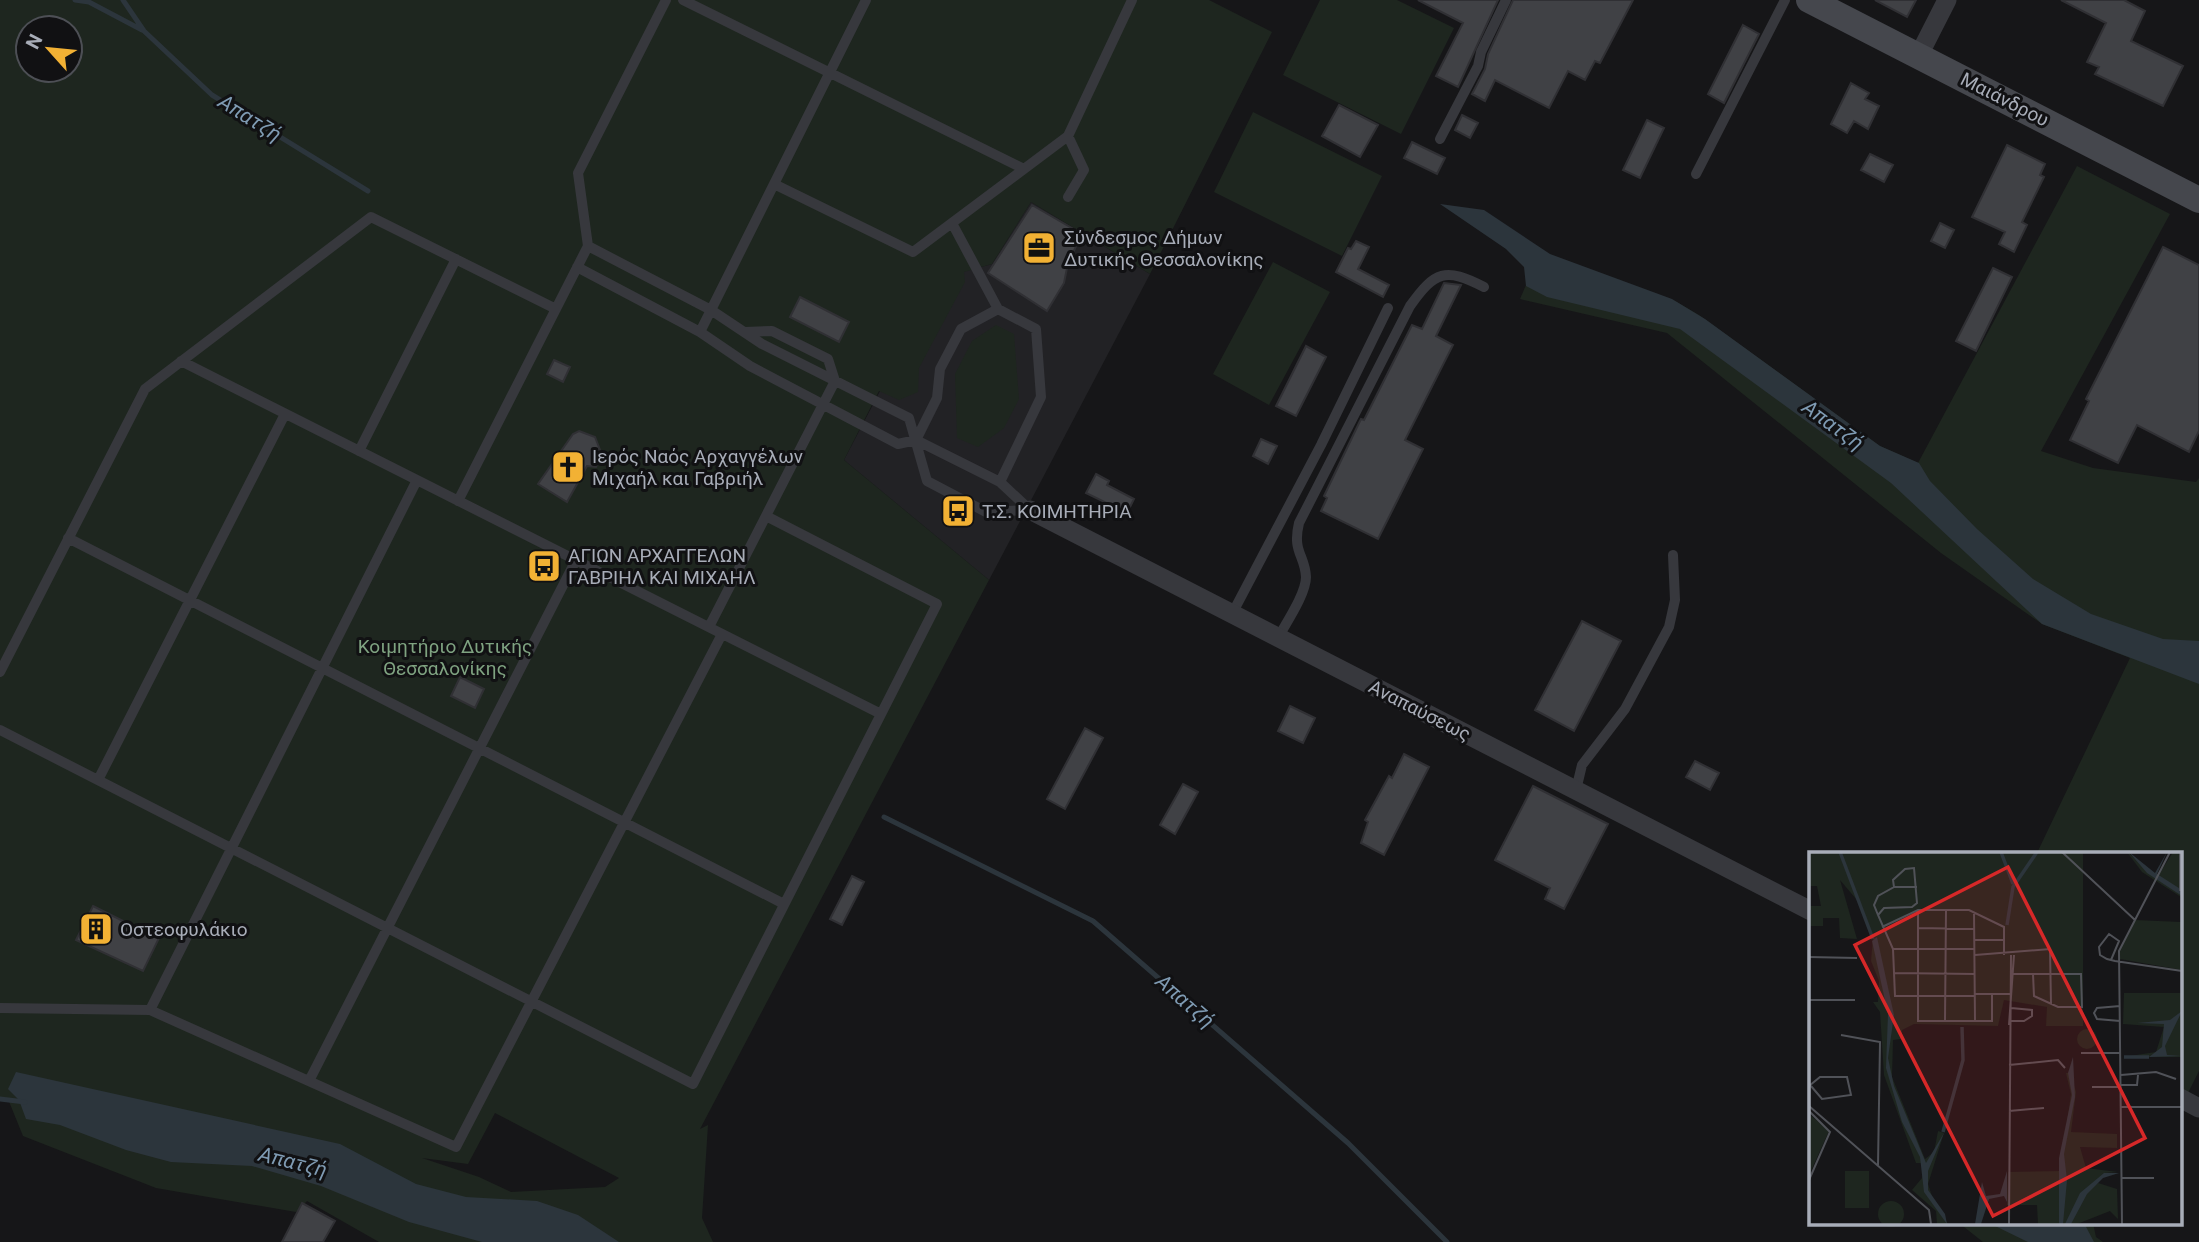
<svg xmlns="http://www.w3.org/2000/svg" width="2199" height="1242" font-family="Roboto,sans-serif">
  <style>
    .built { fill: #222225 }
    .green { fill: #1e261f; fill-rule: evenodd }
    .water { fill: #2c353c }
    .lines { fill: none; stroke-linecap: round; stroke-linejoin: round }
    .stream { stroke: #2c353c; stroke-width: 5 }
    .building { fill: #404145; stroke: #303034; stroke-width: 2 }
    .lane { stroke: #37383d; stroke-width: 10 }
    .street { stroke: #37383d; stroke-width: 19 }
    .secondary { stroke: #45474d; stroke-width: 26 }
    .labels { text-anchor: middle; stroke-width: 6; stroke-linejoin: round; paint-order: stroke }
    .street-label { font-size: 19px; fill: #a8adb8; stroke: #111113 }
    .poi-label { font-size: 19px; fill: #a8adb8; stroke: #111113; text-anchor: start }
    .park-label { font-size: 19px; fill: #7fa381; stroke: #111113 }
    .water-label { font-size: 21px; font-style: italic; fill: #7f9bb3; stroke: #111113 }
    .inset-river { fill: none; stroke: #2c353c; stroke-width: 3.5 }
    .inset-road { fill: none; stroke: #505258; stroke-width: 2 }
    .view { fill: #d62828; fill-opacity: 0.15; stroke: #d62828; stroke-width: 3.5 }
    .inset-edge { fill: none; stroke: #a8adb8; stroke-width: 3.5 }
  </style>
  <rect width="100%" height="100%" fill="#161618"/>
  <path class="built" d="M1031,202L1150,274L989,580L844,460L939,278L992,264Z"/>
  <path class="green" d="M0,0H1209L1272,32L1150,274L1031,202L992,264L964,272L965,282L919,368L918,392L899,400L879,391L844,460L989,580L700,1129L708,1125L702,1218L713,1242H379L307,1201L296,1212L156,1188L23,1136L8,1099L0,1097ZM28,28H70V70H28ZM495,1113L619,1178L605,1187L511,1192L479,1177L422,1158L468,1164Z
    M1320,0H1397L1454,28L1401,134L1283,75Z
    M1253,112L1382,176L1342,256L1214,192Z
    M2077,166L2170,214L2041,451L2093,468L2196,482L2199,478V1071L2180,1109V853H2037L2130,658L2042,624L1941,553L1667,333L1520,299L1532,271L1675,301L1699,315L1880,446L1918,463Z
    M1273,262L1330,292L1269,405L1213,374Z
    M996,325L1014,334L1019,399L1004,428L978,447L957,438L955,374L972,341Z
    M1959,1223H2093L2096,1237L2103,1242H1983Z"/>
  <path class="water" d="M1440,204L1484,210L1550,254L1672,299L1705,319L1880,446L1919,463L1930,481L1977,529L2033,579L2091,614L2163,639L2199,641V684L2042,624L1891,483L1680,329L1547,297L1526,286L1524,267L1506,249Z
    M16,1072L340,1144L416,1184L466,1197L537,1201L578,1215L619,1242H482L409,1222L321,1186L252,1166L171,1162L126,1150L60,1125L26,1119L19,1100L8,1089Z
    M1989,1223H2084L2094,1242H2028Z"/>
  <g class="lines">
    <path class="stream" d="M75,0L89,2L142,30
      M123,0L144,31L212,95L368,191
      M884,817L1093,921L1348,1143L1447,1242
      M0,1099L25,1102"/>
  </g>
  <path class="building" d="M1418,0H1498L1458,87L1436,76L1463,23Z
    M1513,0H1633L1600,63L1595,61L1585,80L1568,71L1549,108L1495,80L1485,101L1472,94L1485,69L1488,54Z
    M1875,0H1916L1907,17Z
    M2061,0H2124L2145,11L2131,41L2183,66L2163,106L2095,74L2099,67L2087,62L2106,23Z
    M1743,25L1759,34L1724,103L1708,94Z
    M1851,83L1869,93L1865,99L1879,106L1868,129L1854,121L1847,133L1831,124Z
    M1339,105L1378,125L1360,157L1322,136Z
    M1462,115L1478,123L1470,138L1455,130Z
    M1647,120L1664,128L1640,178L1623,170Z
    M1412,142L1445,158L1437,174L1404,158Z
    M2007,145L2045,164L2040,175L2044,177L2022,222L2027,225L2014,252L1999,244L2005,232L1972,217Z
    M1870,154L1893,165L1884,182L1861,170Z
    M1032,205L1082,234L1068,263L1064,283L1047,311L988,273Z
    M1940,223L1954,230L1945,248L1931,241Z
    M1356,241L1369,247L1358,269L1389,285L1383,297L1336,272L1348,248L1351,249Z
    M2163,247L2199,265V431L2189,452L2137,425L2118,463L2070,440L2089,401L2086,399Z
    M1993,268L2012,277L1976,351L1956,341Z
    M1444,283L1461,285L1436,336L1453,345L1405,440L1423,449L1378,539L1321,511L1327,498L1324,496L1359,423L1361,419L1364,420L1412,325L1422,329Z
    M800,297L849,322L839,342L790,317Z
    M1306,346L1326,357L1296,416L1276,406Z
    M554,360L570,367L563,382L547,374Z
    M579,431L595,437L602,455L596,467L587,466L567,502L538,484L573,434Z
    M1261,439L1277,446L1268,464L1253,456Z
    M1096,474L1109,481L1107,485L1134,499L1127,513L1086,493Z
    M1582,621L1621,641L1574,731L1535,710Z
    M460,677L484,689L475,708L451,696Z
    M1290,706L1315,718L1303,743L1278,731Z
    M1085,728L1103,738L1065,809L1047,799Z
    M1404,754L1429,767L1384,855L1361,843L1368,822L1365,820L1389,776L1392,778Z
    M1695,761L1719,773L1710,790L1686,777Z
    M1183,784L1198,792L1175,834L1160,825Z
    M1533,786L1608,824L1564,909L1545,899L1550,888L1495,860Z
    M852,876L864,882L842,925L830,919Z
    M93,906L137,928L139,925L160,936L143,971L76,940Z
    M302,1203L335,1221L323,1242H282Z"/>
  <g class="lines">
    <path class="lane" d="M683,0L1024,169
      M1440,139L1478,66L1481,52L1506,0
      M1696,174L1785,0
      M774,184L913,252L1068,136L1132,0
      M1068,197L1084,170L1068,136
      M952,223L998,309
      M588,246L711,310L762,344L909,418L927,481L986,512L1030,510
      M577,267L700,332L750,366L898,444L916,440L1000,482L1030,510
      M700,332L866,0
      M181,361L881,714
      M916,440L937,398L940,369L961,329L998,309L1036,329L1041,397L1000,482
      M359,451L456,259
      M458,501L588,246L578,173L666,0
      M68,538L784,904
      M1232,614L1321,445L1388,308
      M709,627L835,381L828,359L772,331L745,332
      M1278,638C1286,623 1306,594 1306,577C1305,555 1292,552 1299,523L1410,306C1435,271 1445,267 1484,287
      M0,672L145,389L371,217L556,309
      M0,730L693,1084L937,604L766,516
      M98,780L285,414
      M1576,790L1582,765L1625,709L1669,627L1675,600L1673,555
      M0,1008L150,1010L456,1147L722,634
      M150,1010L417,480
      M309,1081L576,560"/>
    <path class="street" d="M1919,55L1947,0
      M1030,510L1811,911
      M2180,1098L2199,1108"/>
    <path class="secondary" d="M1809,0L2199,200"/>
  </g>
  <defs>
    <symbol id="office-square" viewBox="-11 -11 22 22"><rect x="-9" y="-9" width="18" height="18" rx="4" fill="#f2b134" stroke="#111113"/><path d="M-6-3h4V-5.5h4V-3h4V5H-6ZM-1-4.5V-3h2v-1.5ZM-6 0V1H6V0Z" fill="#111"/></symbol>
    <symbol id="church-square" viewBox="-11 -11 22 22"><rect x="-9" y="-9" width="18" height="18" rx="4" fill="#f2b134" stroke="#111113"/><path d="M-1.2-6h2.4v3.5h3.3v2.4h-3.3V6h-2.4V-.1h-3.3v-2.4h3.3Z" fill="#111"/></symbol>
    <symbol id="bus-square" viewBox="-11 -11 22 22"><rect x="-9" y="-9" width="18" height="18" rx="4" fill="#f2b134" stroke="#111113"/><path d="M-5-6H5V4H4V6H2V4H-2V6H-4V4H-5ZM-3.5-4V0h7V-4ZM-3.5 1.2v1.5H-2V1.2ZM2 1.2v1.5H3.5V1.2Z" fill="#111"/></symbol>
    <symbol id="building-square" viewBox="-11 -11 22 22"><rect x="-9" y="-9" width="18" height="18" rx="4" fill="#f2b134" stroke="#111113"/><path d="M-4-6H4V6H1V3H-1V6H-4ZM-2.5-4.3h1.7v1.8h-1.7ZM.8-4.3h1.7v1.8H.8ZM-2.5-1h1.7V.8h-1.7ZM.8-1h1.7V.8H.8Z" fill="#111"/></symbol>
  </defs>
  <g fill-rule="evenodd">
    <use href="#office-square" x="1020" y="229" width="38" height="38"/>
    <use href="#church-square" x="549" y="448" width="38" height="38"/>
    <use href="#bus-square" x="939" y="492" width="38" height="38"/>
    <use href="#bus-square" x="525" y="547" width="38" height="38"/>
    <use href="#building-square" x="77" y="910" width="38" height="38"/>
  </g>
  <g class="labels">
    <g class="street-label">
      <text transform="translate(2005 99) rotate(27)" y="7">Μαιάνδρου</text>
      <text transform="translate(1420 710) rotate(27)" y="7">Αναπαύσεως</text>
    </g>
    <g class="poi-label">
      <text x="1064" y="244">Σύνδεσμος Δήμων<tspan x="1064" dy="22">Δυτικής Θεσσαλονίκης</tspan></text>
      <text x="592" y="463">Ιερός Ναός Αρχαγγέλων<tspan x="592" dy="22">Μιχαήλ και Γαβριήλ</tspan></text>
      <text x="982" y="518">Τ.Σ. ΚΟΙΜΗΤΗΡΙΑ</text>
      <text x="568" y="562">ΑΓΙΩΝ ΑΡΧΑΓΓΕΛΩΝ<tspan x="568" dy="22">ΓΑΒΡΙΗΛ ΚΑΙ ΜΙΧΑΗΛ</tspan></text>
      <text x="120" y="936">Οστεοφυλάκιο</text>
    </g>
    <g class="park-label">
      <text x="445" y="653">Κοιμητήριο Δυτικής<tspan x="445" dy="22">Θεσσαλονίκης</tspan></text>
    </g>
    <g class="water-label">
      <text transform="translate(250 118) rotate(32)" y="7">Απατζή</text>
      <text transform="translate(1833 425) rotate(36)" y="7">Απατζή</text>
      <text transform="translate(1185 1001) rotate(41)" y="7">Απατζή</text>
      <text transform="translate(293 1162) rotate(14)" y="7">Απατζή</text>
    </g>
  </g>
  <g transform="translate(1809 852)">
    <rect width="373" height="373" fill="#161618"/>
    <path d="M0,0H274V174H237L238,155L195,148L189,174L105,172L93,178L92,187L84,188L83,225L116,307L125,300L129,279L135,281L119,332L125,350L139,372H128L127,359L103,338L113,326V311H107L75,223L71,160L64,150H69L70,129L62,109L64,85L53,54L31,28L48,87L31,86L30,66H14V74H0V54H12L8,34H0ZM318,0L349,24L364,0H373V118L311,107L310,99L326,68L372,70V45L333,20ZM315,141H373V205H314L347,200L355,175L314,172ZM268 187a10 10 0 1 1 20 0a10 10 0 1 1-20 0ZM257,221H261L267,240L262,280L308,282V296L271,295L277,316L309,320L296,321L273,342L289,331L308,337L309,367L301,359L268,372H229L228,353H198L199,320L251,319L262,242ZM0,262L20,279L0,323ZM36,319H60V356H36ZM69 362a13 13 0 1 1 26 0a13 13 0 1 1-26 0Z" fill="#1e261f"/>
    <path d="M320,0L346,21L358,0L348,22L373,38V44L338,21ZM68,85L85,163L79,206L85,234L117,311L135,281L119,319V338L136,362L138,372L115,340L111,305L93,270L77,216L79,162L63,89ZM373,159L356,194L358,203L373,204L340,205L353,195L355,172L328,171L361,168ZM264,205L266,245L255,302L258,328L254,372H250V306L263,243L259,221ZM198,319V350L195,344L180,347L172,372H166L173,330L177,344L191,342ZM295,321H310L294,326L278,342L262,372H256L271,341Z" fill="#2c353c"/>
    <path class="inset-river" d="M31,0L64,87M192,0L204,32M198,73L204,35L228,0M315,205H340M134,280L154,208L153,175"/>
    <path class="inset-road" d="M253,0L326,68M85,35H108M371,39V0M109,58V169H183V142M165,60L166,169M69,63L65,53L69,44L85,35L84,28L96,17L105,16L108,51L103,55L75,56L69,63L84,97L86,144H166M73,75L109,58H160L195,75V103M109,76L166,77M166,88H195M84,97H166M166,103L241,97L242,152M0,105L48,106M302,108L310,89L300,82L290,95L291,103L298,107L306,109L373,119M85,121L166,122M202,122H272L273,155H249L225,144L224,122M166,142H201M0,148H46M311,154L288,156L285,161L288,167L311,169M202,156L223,158V164L215,169H202M136,169L137,58M200,173L205,103M32,183L71,190L69,313M272,201H311M200,213L249,208L256,216M312,223L347,220L367,227M312,233H328L329,223M0,234L11,225H38L42,243L13,247L2,234M283,235H312M0,254L120,358L122,372M312,255H373M0,259L21,280L0,328M200,259L235,256M312,326H345M200,372L202,103M313,372L310,99L361,0"/>
    <path class="view" d="M199,15L336,286L184,364L46,93Z"/>
    <rect width="373" height="373" class="inset-edge"/>
  </g>
  <g transform="translate(49 49) rotate(297)"><circle r="33" fill="#111113" stroke="#4d4f55" stroke-width="2"/>
  <path d="M0-5L12 26L0 18L-12 26Z" fill="#f2b134"/>
  <text y="-10" font-size="19" font-weight="bold" text-anchor="middle" fill="#a8adb8">N</text>
  </g>
</svg>
